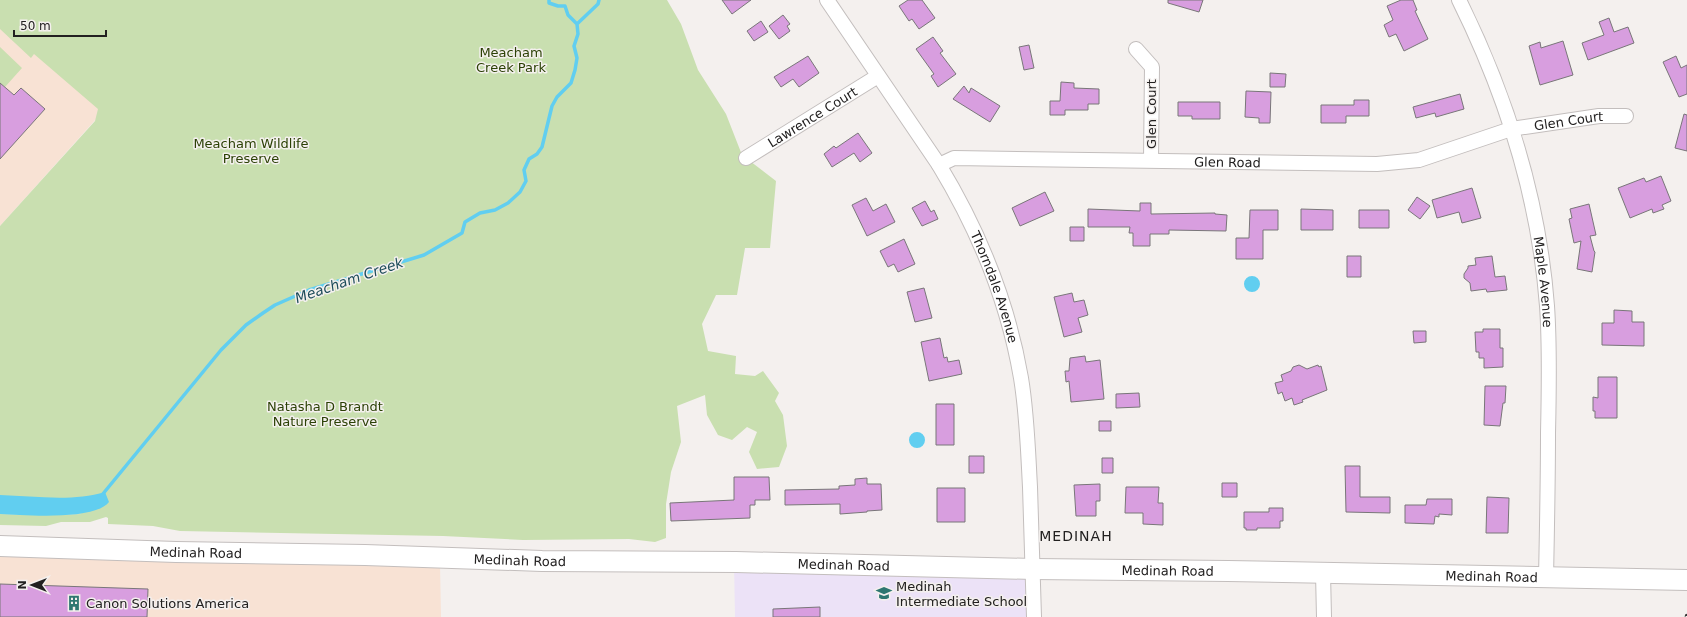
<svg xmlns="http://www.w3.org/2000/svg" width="1687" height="617" font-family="'DejaVu Sans',sans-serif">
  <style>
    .industrial { fill: #f8e2d4 }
    .education { fill: #ece2f7 }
    .green { fill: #c9dfb0 }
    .water { fill: #61cef0 }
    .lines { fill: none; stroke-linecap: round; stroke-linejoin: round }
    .stream { stroke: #61cef0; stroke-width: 3.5 }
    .building { fill: #d89edf; stroke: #797679 }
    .street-casing { stroke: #c3bebd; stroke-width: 16 }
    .secondary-casing { stroke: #c3bebd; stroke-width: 22 }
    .street { stroke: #fff; stroke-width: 14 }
    .secondary { stroke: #fff; stroke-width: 20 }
    .rail-casing { stroke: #393737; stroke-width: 4.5 }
    .rail { stroke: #f4f0ee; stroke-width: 3; stroke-dasharray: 9; stroke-linecap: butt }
    .labels { text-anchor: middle; stroke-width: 3; stroke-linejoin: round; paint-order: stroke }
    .park-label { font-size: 13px; fill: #2c4106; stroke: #f4f0ee }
    .street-label { font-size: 13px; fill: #222020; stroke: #f4f0ee }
    .poi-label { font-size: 13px; fill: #222020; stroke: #f4f0ee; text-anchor: start }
    .water-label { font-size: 14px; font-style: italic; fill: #1d4c5a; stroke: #f4f0ee }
    .neighbourhood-label { font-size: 14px; letter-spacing: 1px; fill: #222020; stroke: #f4f0ee }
  </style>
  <rect width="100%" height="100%" fill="#f4f0ee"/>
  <path class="industrial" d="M0,8L106,108L0,226Z
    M0,553L440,564L441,617H0Z"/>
  <path class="education" d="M734,564L1033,569L1034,617H735Z"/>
  <path class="green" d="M0,0H667L681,24L698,70L726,114L742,155L776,181L770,248H745L737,295H716L702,324L708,351L736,356L735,374L755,376L763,371L779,393L775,401L783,415L787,446L779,467L757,469L749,452L757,432L747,427L732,440L718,435L707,415L705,395L677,406L681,442L671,472L666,504V538L655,542L629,539L523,540L443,536L180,531L153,526L108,524V518L106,517L90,522H61L46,526L0,525V514L44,515L82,514L0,505V226L95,121L98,109L34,54L31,58L0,29Z
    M0,47L22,68L5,87L0,83Z"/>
  <path class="water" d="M1244 284a8 8 0 1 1 16 0a8 8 0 1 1-16 0Z
    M909 440a8 8 0 1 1 16 0a8 8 0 1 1-16 0Z
    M105,492L109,502C94,521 24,515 0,514V495C34,496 72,502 105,492Z"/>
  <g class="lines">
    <path class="stream" d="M549,0V3L558,6H565L568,15L577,24
      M102,495L221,350L246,325L263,313L275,305L309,290L424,255L462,233L465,222L480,213L495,210L508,203L520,192L526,181L524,170L529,159L537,154L542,147L552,106L557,97L571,83L575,70L577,58L574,46L578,34L577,24L598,4L599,0"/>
  </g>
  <path class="building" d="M722,0H751L732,14Z
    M908,0H922L935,18L919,29L912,19L909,21L899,6Z
    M1168,0H1203L1199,12L1168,3Z
    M1401,0H1413L1417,10L1415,11L1428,39L1404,51L1396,34L1389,37L1384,25L1393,20L1387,6Z
    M783,15L790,24L787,26L790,31L779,39L769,26Z
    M1609,18L1614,32L1628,27L1634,43L1588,60L1582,43L1604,35L1599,22Z
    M761,21L768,32L754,41L747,31Z
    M933,37L943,51L940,53L956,74L938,87L931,76L934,74L916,49Z
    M1563,41L1573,75L1540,85L1529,46L1540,42L1541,48Z
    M1029,45L1034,68L1024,70L1019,47Z
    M808,56L819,73L799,87L793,79L781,87L774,77Z
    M1676,56L1681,68L1687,65V94L1679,97L1663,62Z
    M1270,73L1286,74L1285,87H1270Z
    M1061,82L1074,83V88L1099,89V104H1088V110H1065V115H1050V101H1060Z
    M0,83L14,95L21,88L45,109L0,159Z
    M964,86L969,93L971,88L1000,106L990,122L953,99Z
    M1246,91L1271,92L1270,123H1259V118L1245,117Z
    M1460,94L1464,109L1436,117L1435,113L1416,118L1413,107Z
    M1354,100H1369V116H1346V123H1321V105H1354Z
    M1178,102H1220V119H1192V116H1178Z
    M1684,114L1687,115V151L1675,148Z
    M858,133L872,153L860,162L854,153L832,167L824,154L834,146L836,148Z
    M1661,176L1671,201L1662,205L1664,209L1653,213L1652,209L1630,218L1618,188L1644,178L1646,182Z
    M1472,188L1481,218L1462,223L1459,212L1437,218L1432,200Z
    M1045,192L1054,211L1020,226L1012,208Z
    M1417,197L1430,206L1420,219L1408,210Z
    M866,198L873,211L886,204L895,222L867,236L852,205Z
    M925,201L931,212L934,210L938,219L922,226L912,208Z
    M1140,203H1151V214L1215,213V214L1227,215L1226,231L1169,230V234H1150V246H1133V233H1129L1130,227H1088V209L1140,211Z
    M1589,204L1596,235L1590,236L1594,251L1595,252L1592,272L1577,269L1581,241L1574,243L1569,219L1572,218L1570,209Z
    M1301,209L1333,210V230H1301Z
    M1250,210H1278V230H1263V259H1236V238H1249Z
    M1359,210H1389V228H1359Z
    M1070,227H1084V241H1070Z
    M904,239L915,264L898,272L894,264L888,267L880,251Z
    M1347,256H1361V277H1347Z
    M1492,256L1495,277L1505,276L1507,290L1487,292L1486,289L1471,291L1470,283L1464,278V274L1468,268V266L1476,265L1475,258Z
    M924,288L932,318L915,322L907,292Z
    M1072,293L1074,302L1084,300L1088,315L1078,318L1082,332L1064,337L1054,297Z
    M1614,310L1632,311V322H1644V346L1602,345V323H1614Z
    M1483,329H1500V348H1503V367L1484,368V358H1479V352H1476L1475,332H1483Z
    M1413,331H1426V342L1414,343Z
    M940,338L944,358L947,357L948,362L959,360L962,374L929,381L921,342Z
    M1085,356L1086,362L1100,360L1104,399L1071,402L1069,381L1066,382L1065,371H1069L1070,358Z
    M1299,365L1307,369L1318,365L1319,367L1321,366L1327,390L1302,400L1303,402L1294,405L1292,398L1285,401L1282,392L1278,394L1275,383L1283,381L1281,375L1291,371L1293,367Z
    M1598,377H1617V418H1595V411H1593V397L1598,398Z
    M1485,386H1506L1505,403H1503L1500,426L1484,425Z
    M1139,393L1140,407L1116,408V394Z
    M936,404H954V445H936Z
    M1099,421H1111V431H1099Z
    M969,456H984V473H969Z
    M1102,458H1113V473H1102Z
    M1345,466H1360V497H1390V513L1346,512Z
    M734,477H769L770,500H755V505H750V518L671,521L670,503L734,500Z
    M867,478V484H881L882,510L867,511V512L840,514V504L785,505V490L839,489V486L855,485V479Z
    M1222,483H1237V497H1222Z
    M1100,484V501H1096V516H1076L1074,485Z
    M1126,487H1159L1158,503H1163V525L1143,524V513H1125Z
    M937,488H965V522H937Z
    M1487,497L1509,498L1508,533H1486Z
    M1427,499H1452V515L1439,514V517L1435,516L1434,524L1405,523V505H1426Z
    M1269,508H1283V521H1280V528H1257V530H1246V528H1244V512H1269Z
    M0,584L148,589L147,617H0Z
    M820,607V617H773V609Z"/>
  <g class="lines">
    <defs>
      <g id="street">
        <path id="s1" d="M827,0L939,165C979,231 1008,302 1021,378C1027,414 1028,451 1030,487C1031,530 1033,574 1034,617"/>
        <path id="s2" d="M1459,0C1506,95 1539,199 1547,306C1550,348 1549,390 1548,433C1548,481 1547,529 1546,578"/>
        <path d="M1136,49L1152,67L1151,160"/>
        <path id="s3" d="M746,158L878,76"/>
        <path id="s4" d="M939,165L954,158L1377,164L1419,160L1511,129L1599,116H1626"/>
        <path d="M1323,573L1324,617"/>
      </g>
      <g id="secondary">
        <path id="s5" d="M0,546L176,552L365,555L542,561L736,562L1033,569L1228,571L1687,580"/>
      </g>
    </defs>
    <use href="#street" class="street-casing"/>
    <use href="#secondary" class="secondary-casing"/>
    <use href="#street" class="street"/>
    <use href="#secondary" class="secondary"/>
    <defs>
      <path id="rail" d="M1687,617V616"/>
    </defs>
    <use href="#rail" class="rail-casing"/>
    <use href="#rail" class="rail"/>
  </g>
  <defs>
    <symbol id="school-bare" viewBox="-9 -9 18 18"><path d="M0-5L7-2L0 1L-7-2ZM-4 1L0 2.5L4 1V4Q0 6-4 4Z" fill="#2e7771" stroke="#f4f0ee" stroke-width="2.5" paint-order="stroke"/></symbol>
    <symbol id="building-bare" viewBox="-9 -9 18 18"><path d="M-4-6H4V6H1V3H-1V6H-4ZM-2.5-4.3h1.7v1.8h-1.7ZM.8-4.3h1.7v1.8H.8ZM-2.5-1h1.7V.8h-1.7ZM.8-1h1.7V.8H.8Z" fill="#2e7771" stroke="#f4f0ee" stroke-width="2.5" paint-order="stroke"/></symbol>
  </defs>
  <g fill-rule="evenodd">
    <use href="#school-bare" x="873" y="582" width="22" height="22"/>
    <use href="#building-bare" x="63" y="592" width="22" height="22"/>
  </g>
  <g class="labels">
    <g class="park-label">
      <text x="511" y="57">Meacham<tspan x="511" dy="15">Creek Park</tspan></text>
      <text x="251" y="148">Meacham Wildlife<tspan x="251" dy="15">Preserve</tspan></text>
      <text x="325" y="411">Natasha D Brandt<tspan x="325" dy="15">Nature Preserve</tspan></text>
    </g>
    <g class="street-label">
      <text transform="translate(1151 114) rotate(-90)" y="5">Glen Court</text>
      <text dy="5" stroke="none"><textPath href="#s3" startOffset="78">Lawrence Court</textPath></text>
      <text dy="5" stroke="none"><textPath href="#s4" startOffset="637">Glen Court</textPath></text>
      <text dy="5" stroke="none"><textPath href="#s4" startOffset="290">Glen Road</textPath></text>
      <text dy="5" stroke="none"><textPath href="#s2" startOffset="296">Maple Avenue</textPath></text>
      <text dy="5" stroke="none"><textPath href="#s1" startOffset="334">Thorndale Avenue</textPath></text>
      <text dy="5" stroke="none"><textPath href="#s5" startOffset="196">Medinah Road</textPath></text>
      <text dy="5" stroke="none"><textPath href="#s5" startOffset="520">Medinah Road</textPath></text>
      <text dy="5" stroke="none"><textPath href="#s5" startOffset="844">Medinah Road</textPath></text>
      <text dy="5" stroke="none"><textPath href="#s5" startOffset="1168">Medinah Road</textPath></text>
      <text dy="5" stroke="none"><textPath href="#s5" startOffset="1492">Medinah Road</textPath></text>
    </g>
    <g class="poi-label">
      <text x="896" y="591">Medinah<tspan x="896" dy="15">Intermediate School</tspan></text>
      <text x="86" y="608">Canon Solutions America</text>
    </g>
    <g class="water-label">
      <text transform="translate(349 280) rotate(-19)" y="5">Meacham Creek</text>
    </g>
    <g class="neighbourhood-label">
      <text x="1076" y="541">MEDINAH</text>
    </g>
  </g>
  <g transform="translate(32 585) rotate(270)" stroke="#f4f0ee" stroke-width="3" paint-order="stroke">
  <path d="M0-3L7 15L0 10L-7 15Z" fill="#222020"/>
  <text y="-6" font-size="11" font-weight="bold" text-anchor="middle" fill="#222020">N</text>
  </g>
  <path d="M14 30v6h92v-6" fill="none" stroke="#222020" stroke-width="2"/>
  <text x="20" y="30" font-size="12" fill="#222020" stroke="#f4f0ee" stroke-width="3" paint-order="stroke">50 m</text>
</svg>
